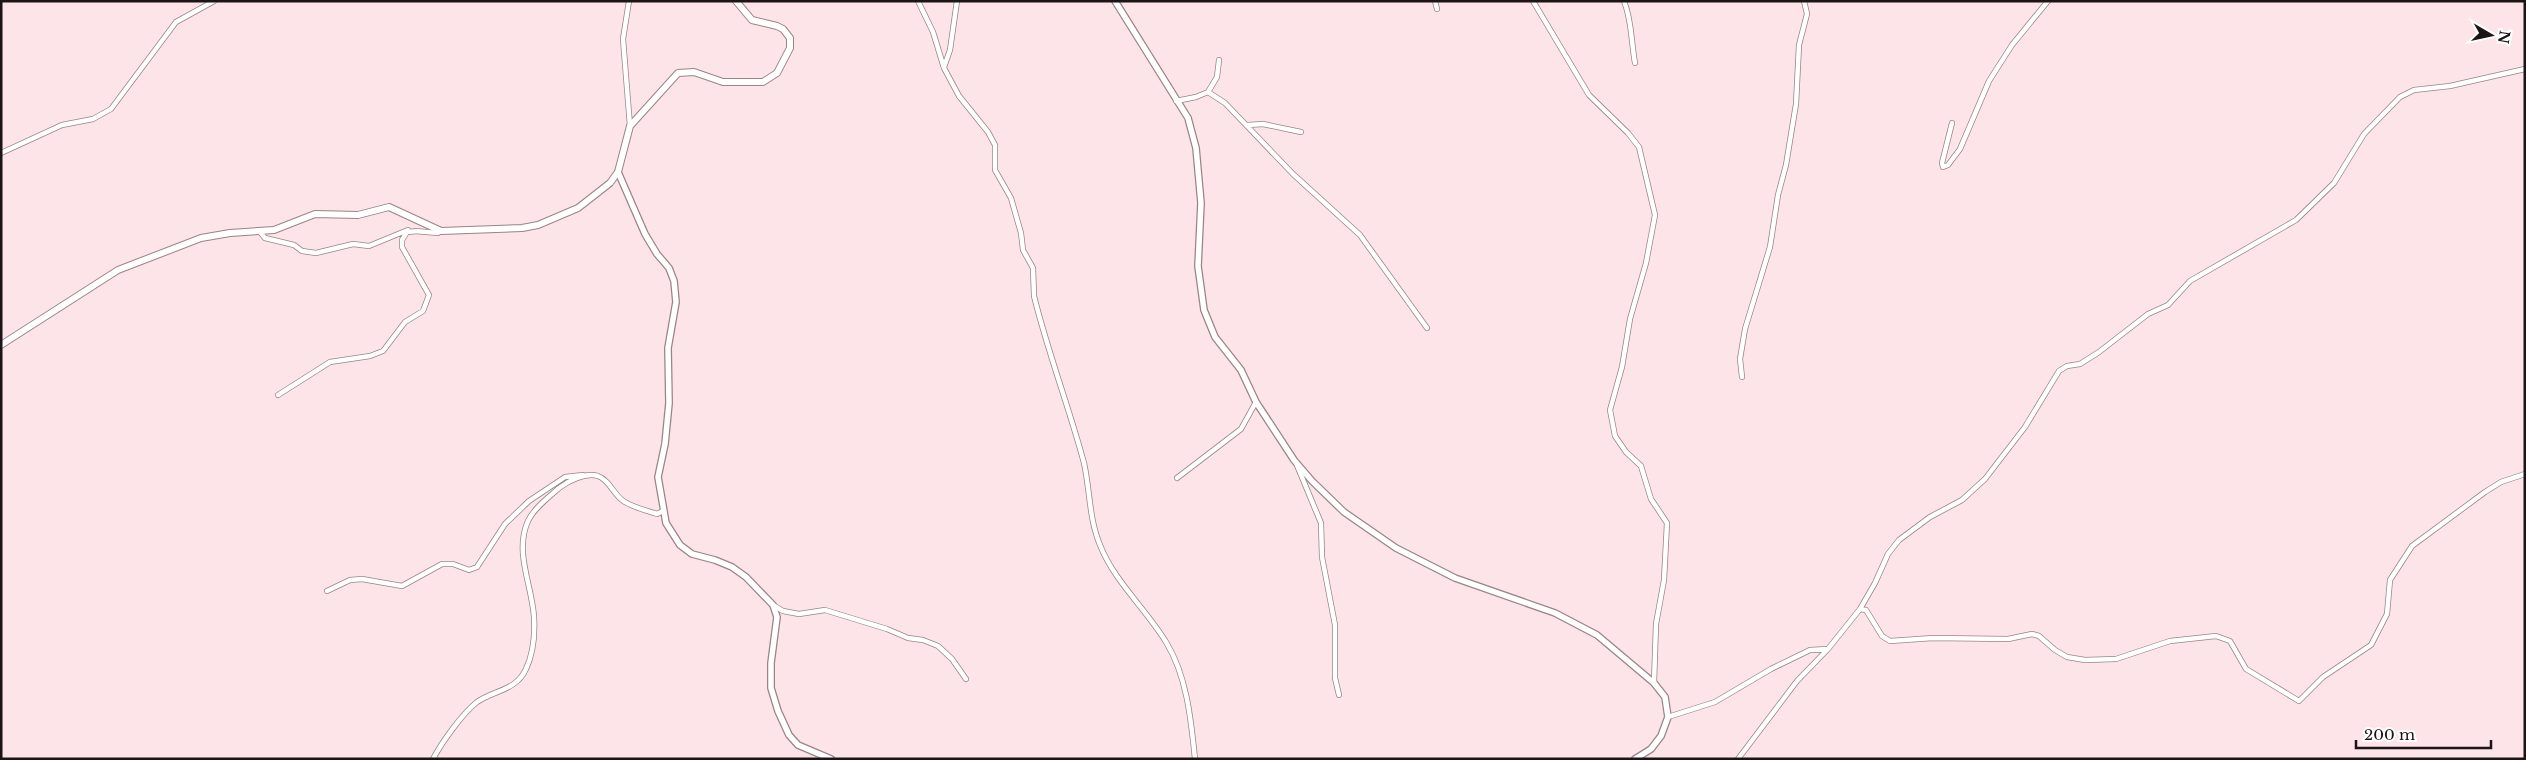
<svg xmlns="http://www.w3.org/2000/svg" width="2526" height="760" font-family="'Libre Baskerville',serif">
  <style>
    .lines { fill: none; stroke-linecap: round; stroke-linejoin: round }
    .minor-casing { stroke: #998487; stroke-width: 6 }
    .tertiary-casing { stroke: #998487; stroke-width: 8 }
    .secondary-casing { stroke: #998487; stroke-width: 8 }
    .minor { stroke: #fff; stroke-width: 4.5 }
    .tertiary { stroke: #fff; stroke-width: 5.5 }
    .secondary { stroke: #fff; stroke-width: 6 }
  </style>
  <rect width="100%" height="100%" fill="#fce4e8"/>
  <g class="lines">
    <defs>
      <path id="minor" d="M629,1L623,39L630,126
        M918,1L933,32L944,68L959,96L988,132L995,145V170L1011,198L1021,233L1023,250L1033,268L1034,296C1048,353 1069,407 1084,463C1090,490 1089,519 1100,545C1114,581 1146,609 1166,642C1187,676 1191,720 1195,759
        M1435,1L1437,9
        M1533,1L1589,95L1628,133L1639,147L1655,215L1646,263L1630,319L1622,367L1610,410L1615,436L1626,452L1641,466L1651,499L1667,523L1664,580L1656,624L1654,683
        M1624,1C1632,21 1631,41 1635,63
        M944,67L950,50L957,1
        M1208,92L1217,77L1219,60
        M1176,101L1196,97L1208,92L1225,103L1293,174L1360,235L1427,328
        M1952,123L1942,163L1943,167L1948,165L1960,149L1989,81L2012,45L2048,1
        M1248,125L1263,124L1301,132
        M1,153L62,125L93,119L111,109L176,22L214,1
        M415,231L438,233L441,231
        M260,232L265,238L294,245L302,251L316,253L353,244L369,246L408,230
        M1742,377L1740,359L1745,329L1770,247L1778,195L1786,165L1796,104L1799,45L1807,14L1804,1
        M278,395L330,362L370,356L383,351L405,322L423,311L429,295L402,247V240L407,232L418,231
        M1296,463L1321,523L1322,557L1335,625V678L1339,695
        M1177,478L1241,429L1256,402
        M327,591L350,580L362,579L402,586L442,564H453L469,570L477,567L505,524L529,501L565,477L583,475
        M773,605L783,611L799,614L825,610L887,629L908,638L923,640L938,646L952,659L966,679
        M1860,609L1866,610L1882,636L1890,641L1933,638L2008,639L2032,634L2039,636L2055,650L2067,657L2085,660L2116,659L2170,641L2216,636L2230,641L2246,669L2299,701L2323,677L2371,645L2387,614L2390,580L2412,546L2485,492L2501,482L2525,474
        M1668,717L1715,702L1771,669L1810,650L1828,649L1860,609L1875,583L1888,554L1899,540L1930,517L1962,500L1985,479L2025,427L2059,371L2067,366L2080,364L2099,352L2148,314L2168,305L2190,281L2296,220L2334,183L2364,134L2400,97L2414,90L2450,86L2525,69
        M433,759C442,742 462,714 477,702C494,690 516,691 526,669C533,654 535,634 534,617C532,585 514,552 528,521C534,508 549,497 559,488C568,481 586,472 598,476C609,480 613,493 622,500C631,507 645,510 657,514L663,511
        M1738,759L1797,681L1828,649"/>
      <path id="tertiary" d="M1115,1L1188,118L1196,148L1201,203L1198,266L1204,310L1215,337L1241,370L1256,402L1294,460L1312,481L1344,512L1396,548L1455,578L1555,613L1597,635L1654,683L1665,697L1668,717L1661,736L1651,749L1635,759
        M618,172L645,234L657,254L669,268L674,281L676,302L668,348L669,403L665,444L658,477L666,523L680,545L692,554L715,560L732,567L746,577L773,605L777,617L771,663V688L778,711L789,735L798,745L831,759"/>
      <path id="secondary" d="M1,345L118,270L201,238L230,233L274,230L315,214L358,215L389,207L441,231L522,228L538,225L578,208L610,183L618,172L630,126L678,73L694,72L723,82H763L777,73L790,48V38L783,29L777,26L752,20L736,1"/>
    </defs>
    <use href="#minor" class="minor-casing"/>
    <use href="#tertiary" class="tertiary-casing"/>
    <use href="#secondary" class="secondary-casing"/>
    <use href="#minor" class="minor"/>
    <use href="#tertiary" class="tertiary"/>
    <use href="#secondary" class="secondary"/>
  </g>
  <rect width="2526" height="760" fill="none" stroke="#1c1416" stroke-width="5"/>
  <g transform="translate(2491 35) rotate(99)" stroke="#ffffff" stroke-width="4" paint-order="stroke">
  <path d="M0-4L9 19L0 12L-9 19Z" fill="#1c1416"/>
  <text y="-8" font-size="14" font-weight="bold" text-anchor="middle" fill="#1c1416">N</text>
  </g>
  <path d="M2356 740v8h135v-8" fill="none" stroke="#1c1416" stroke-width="2.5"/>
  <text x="2364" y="740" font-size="15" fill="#1c1416" stroke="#ffffff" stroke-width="4" paint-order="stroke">200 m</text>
</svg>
